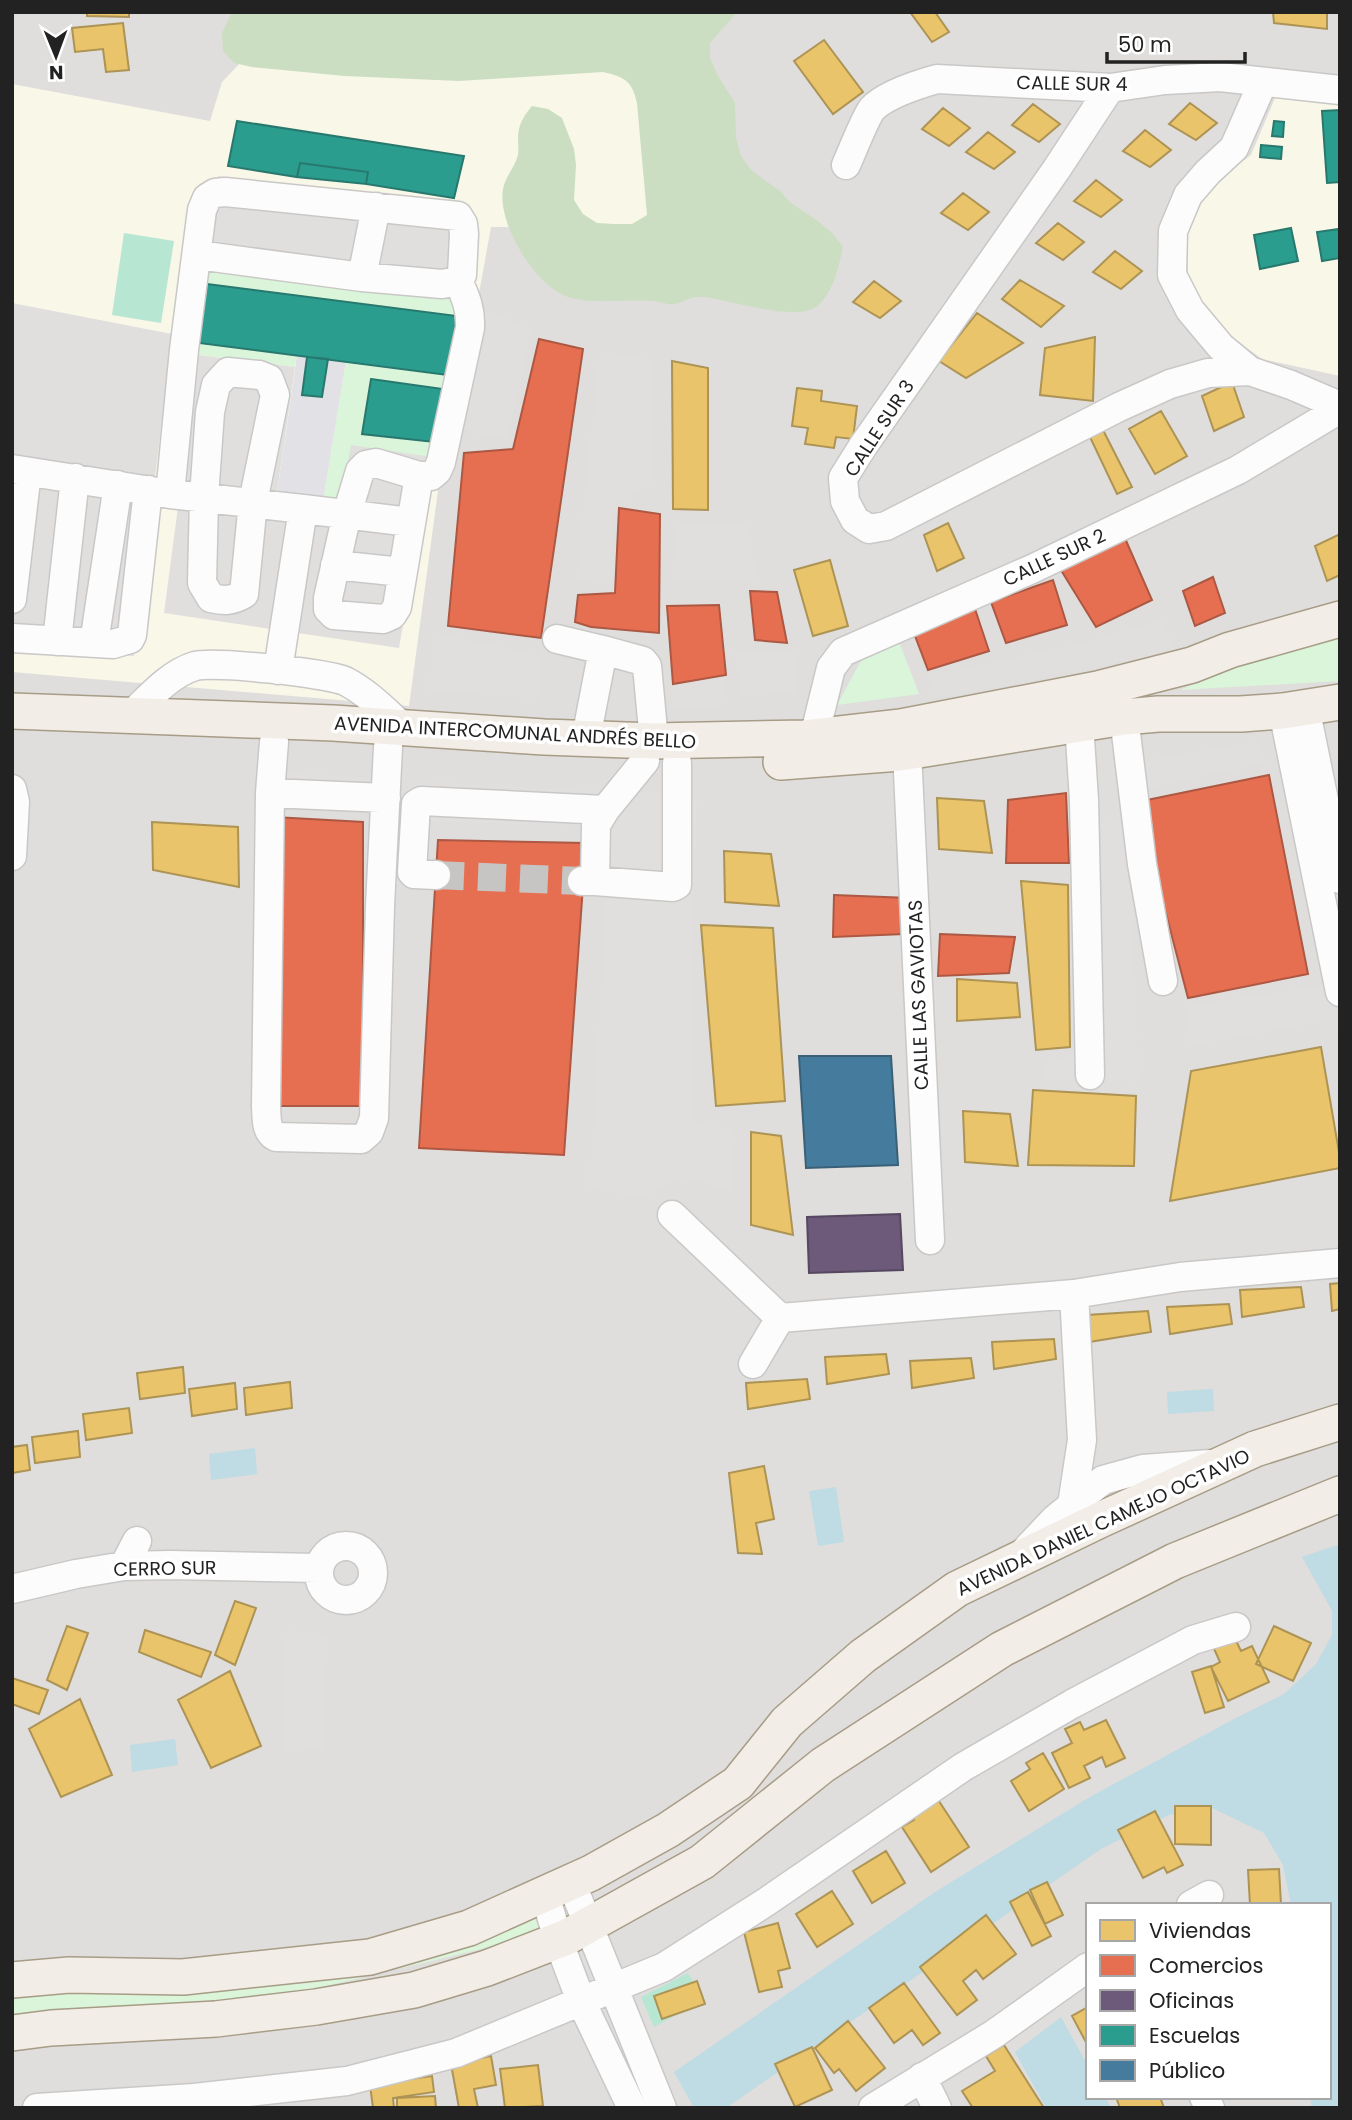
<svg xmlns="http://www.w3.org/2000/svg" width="1352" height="2120" font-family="Poppins,sans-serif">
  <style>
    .residential { fill: #dfdedc; fill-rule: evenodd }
    .education { fill: #f8f7e8 }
    .forest { fill: #cbdec1 }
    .park { fill: #daf5da }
    .pitch { fill: #b7e6d2 }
    .parking { fill: #e0dfde }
    .plaza { fill: #e2e1e5 }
    .water { fill: #bfdbe3 }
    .homes { fill: #e9c46a; stroke: #ad9354; stroke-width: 2 }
    .shops { fill: #e76f51; stroke: #ac5843; stroke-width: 2 }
    .offices { fill: #6d597a; stroke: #564860; stroke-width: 2 }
    .schools { fill: #2a9d8f; stroke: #28786e; stroke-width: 2 }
    .public { fill: #457b9d; stroke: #3a6078; stroke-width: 2 }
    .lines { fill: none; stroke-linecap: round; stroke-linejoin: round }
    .minor-tunnel { stroke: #c7c5c3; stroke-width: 28; stroke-dasharray: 28 14; stroke-linecap: butt }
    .minor-casing { stroke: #c9c8c7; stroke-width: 31 }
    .major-casing { stroke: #a79c86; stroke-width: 38 }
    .minor { stroke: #fdfcfc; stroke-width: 28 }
    .major { stroke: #f3ede7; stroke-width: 35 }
    .labels { text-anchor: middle; stroke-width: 7; stroke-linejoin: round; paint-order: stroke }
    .street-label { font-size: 19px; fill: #222; stroke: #fff }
  </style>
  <rect width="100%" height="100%" fill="#f0eeeb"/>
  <path class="residential" d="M12,12H1340V2108H12ZM1088,1905H1329V2097H1088Z"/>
  <path class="education" d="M654,55L648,226L491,227L475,316L440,476L409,706L12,672V84L210,121L222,82L243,60Z
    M1275,98L1340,101V376L1262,359L1202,315L1188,279V235L1203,199L1223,176L1251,155Z"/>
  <path class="forest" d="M232,12H737L710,43V58L717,74L735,103L736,138L741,156L752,171L780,191L791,203L818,221L833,234L843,247C839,266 832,298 814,308C791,321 730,300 704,297C686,296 687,302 674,304C667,305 659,301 653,301C625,299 595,305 568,297C535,286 497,223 503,189C505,177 515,167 518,155C519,150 518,144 518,139C518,125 523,117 532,106L548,109L562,118L574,149L576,165L574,200L583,214L597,223L614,224H632L647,215L637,103C632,80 624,77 603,72L459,81L345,76L252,67L234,63L223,51L222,33Z"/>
  <path class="park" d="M209,266L457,298V316L207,284Z
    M199,343L297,356L295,367L198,355Z
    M346,361L447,375L443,389L371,379L362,434L434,442L432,457L340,504L323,501Z
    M1340,631V681L1180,690L1263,655Z
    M898,639L919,694L837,705L863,657Z
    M534,1914L541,1935L296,1993L12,2017V1997Z"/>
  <path class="pitch" d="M124,233L174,241L161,323L112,315Z
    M688,1973L704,2000L654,2027L641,1997Z"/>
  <path class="parking" d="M218,176L454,211L457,298L209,266Z
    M12,303L172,334L134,656L12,650Z
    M485,309L531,330L508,438L458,430Z
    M600,351L653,360L654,480L615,505L609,585L576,580Z
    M198,355L295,367L277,492L340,504L351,445L432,457L399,648L164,613Z
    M674,523L750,526L755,580H673Z
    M1164,619L1174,652L926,700L934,675L1093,641Z
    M434,633L541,656L537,698L430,691Z
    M734,651L794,653L796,694L741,695Z
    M726,675L720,706L672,710L673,684Z
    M1340,723V761L1332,763L1340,800V907L1303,731Z
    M1255,742L1268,762L1143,789L1142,761Z
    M278,772L382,779L379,813L272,806Z
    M408,781L697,796L693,934L694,1124L735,1130L732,1191L680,1176L647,1197L590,1189L610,826L405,821Z
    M1130,821L1138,1081L1044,1080L1045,1066L1081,1050L1091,824Z
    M1340,949V1050L1335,1019L1185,1047L1186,1006L1330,985Z
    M287,1630L328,1635L323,1749L283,1752Z"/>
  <path class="plaza" d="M297,356L346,361L323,501L277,493Z"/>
  <path class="water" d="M1213,1389L1214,1411L1168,1414L1167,1392Z
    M255,1448L257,1474L211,1480L209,1454Z
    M836,1487L844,1542L818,1546L809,1491Z
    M1340,1544V2108H1312L1310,2097H1329V1905H1291L1283,1865L1264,1833L1212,1808L1169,1815L1101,1849L726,2108H694L674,2072L935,1892L1088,1798L1232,1720L1284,1694L1316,1664L1332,1635V1611L1302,1557Z
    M175,1739L178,1765L132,1772L130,1745Z
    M1061,2017L1088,2066V2097H1105L1111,2108H1046L1015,2052Z"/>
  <path class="homes" d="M87,12H129V17L87,16Z
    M910,12H935L949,32L932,42Z
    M1273,12H1327V29L1274,23Z
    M123,23L129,70L106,72L103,49L75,52L72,28Z
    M824,40L863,92L833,114L794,61Z
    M1190,103L1217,123L1196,140L1169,124Z
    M1033,104L1060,124L1039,142L1012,125Z
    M943,108L970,128L949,146L922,129Z
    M1145,130L1171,150L1150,167L1123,151Z
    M988,132L1015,152L994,169L966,152Z
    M1096,180L1122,200L1101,217L1074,201Z
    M963,193L989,212L968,230L941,213Z
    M1058,223L1084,242L1063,260L1036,243Z
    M1115,251L1142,271L1121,289L1093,272Z
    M1020,280L1064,306L1041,327L1002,299Z
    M874,281L901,301L880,318L853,302Z
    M977,313L1023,343L966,378L939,361Z
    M1095,337L1093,401L1040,395L1045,348Z
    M672,361L708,368V510L673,509Z
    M1232,382L1244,417L1214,431L1202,396Z
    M797,388L822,391L821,401L857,406L853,439L836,437L834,448L805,444L808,428L792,426Z
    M1161,411L1187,456L1155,474L1129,429Z
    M1102,428L1132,487L1117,494L1090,437Z
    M948,523L964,558L937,571L924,535Z
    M1340,534V575L1327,581L1315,546Z
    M830,560L848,626L813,636L794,570Z
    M937,798L984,801L992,853L939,849Z
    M152,822L238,827L239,887L153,870Z
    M724,851L771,854L779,906L725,902Z
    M1021,881L1068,885L1070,1047L1036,1050Z
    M701,925L773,928L785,1101L716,1106Z
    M957,979L1017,983L1020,1017L957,1021Z
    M1321,1047L1340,1158V1168L1170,1201L1191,1071Z
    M1033,1090L1136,1096L1134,1166L1028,1165Z
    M963,1111L1010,1114L1018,1166L965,1162Z
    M751,1132L781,1136L793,1235L751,1225Z
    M1340,1283V1309L1332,1311L1330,1284Z
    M1301,1287L1304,1307L1242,1317L1240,1290Z
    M1229,1304L1232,1324L1170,1334L1167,1307Z
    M1148,1311L1151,1332L1089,1342L1087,1315Z
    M1054,1339L1056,1359L994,1369L992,1342Z
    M886,1354L889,1374L827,1384L825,1357Z
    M971,1358L974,1378L912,1388L910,1361Z
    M183,1367L185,1393L140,1399L137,1373Z
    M807,1379L810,1399L748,1409L746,1383Z
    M290,1382L292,1408L246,1415L244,1388Z
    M235,1383L237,1409L192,1416L189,1389Z
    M129,1408L132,1433L86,1440L83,1414Z
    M78,1431L80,1457L35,1463L32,1437Z
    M27,1445L30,1470L12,1473V1447Z
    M764,1466L774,1519L756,1523L762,1554L738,1553L729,1473Z
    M235,1601L256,1608L235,1665L215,1655Z
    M67,1626L88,1633L67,1690L47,1680Z
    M1274,1626L1311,1643L1293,1681L1256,1664Z
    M145,1630L211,1652L201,1677L139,1652Z
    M1232,1632L1241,1651L1252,1646L1269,1682L1228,1701L1211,1667L1220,1662L1211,1642Z
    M1211,1666L1224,1707L1205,1713L1192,1672Z
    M230,1671L261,1746L211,1768L178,1700Z
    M12,1678L48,1690L39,1714L12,1704Z
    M80,1699L112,1775L61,1797L29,1729Z
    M1106,1720L1125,1758L1106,1767L1102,1757L1084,1766L1090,1778L1069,1788L1052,1753L1072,1743L1065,1729L1080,1722L1084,1730Z
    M1043,1753L1064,1789L1029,1811L1011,1781L1030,1769L1026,1763Z
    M933,1792L969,1847L931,1872L902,1827L914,1820L907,1808Z
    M1175,1806H1211V1845L1175,1844Z
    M1155,1811L1183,1865L1167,1873L1164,1867L1143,1878L1118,1830Z
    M886,1851L905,1883L872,1903L853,1871Z
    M1279,1869L1281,1904L1250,1905L1248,1870Z
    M1047,1882L1063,1915L1045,1924L1030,1890Z
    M832,1891L853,1924L817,1947L796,1914Z
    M1028,1892L1051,1936L1032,1946L1010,1902Z
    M986,1915L1016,1954L983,1979L976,1970L963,1981L977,2000L957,2015L920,1967Z
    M778,1923L790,1968L778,1971L782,1987L759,1992L744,1932Z
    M697,1981L705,2004L662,2019L654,1996Z
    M904,1983L940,2033L923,2045L912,2030L894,2043L869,2008Z
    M1088,2007V2046L1072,2016Z
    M848,2021L885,2068L856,2091L839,2069L834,2073L815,2048Z
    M1004,2045L1044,2108H973L962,2091L995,2071L986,2056Z
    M812,2047L832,2090L795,2107L775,2064Z
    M491,2056L496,2085L474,2089L478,2108H459L451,2064Z
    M538,2065L543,2106L505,2108L500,2069Z
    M432,2076L434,2092L393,2098L394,2108H373L370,2085Z
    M435,2096L436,2108H397V2098Z
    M1116,2097H1160L1164,2108H1120Z"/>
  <path class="shops" d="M539,339L583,349L541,638L448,626L464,453L513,449Z
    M619,508L660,514L659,633L591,627L575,622L578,595L615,593Z
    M1124,536L1152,600L1096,627L1059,567Z
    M1213,577L1225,613L1195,626L1183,591Z
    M1053,580L1067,625L1006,643L991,602Z
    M750,591L777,592L787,643L755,640Z
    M719,605L726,675L673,684L667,606Z
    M974,606L989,651L928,670L912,628Z
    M1269,775L1308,974L1188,998L1137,802Z
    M1066,793L1069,863H1006L1008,800Z
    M274,817L363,822V1106H275Z
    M438,840L586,843L564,1155L419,1148Z
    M834,895L909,898L904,934L833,937Z
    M940,934L1015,937L1009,973L938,976Z"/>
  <path class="offices" d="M900,1214L903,1270L809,1273L807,1217Z"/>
  <path class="schools" d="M1340,110V182L1327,183L1322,111Z
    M237,121L464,156L454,198L366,184L368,172L300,163L297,177L228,166Z
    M1274,121L1284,122L1283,137L1272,136Z
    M1261,145L1282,147L1281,159L1260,157Z
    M300,163L368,172L366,184L297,177Z
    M1291,228L1298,261L1260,269L1254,235Z
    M1339,229L1340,258L1322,261L1317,232Z
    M207,284L457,316L447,375L199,343Z
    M307,357L328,359L322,397L302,395Z
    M371,379L443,389L434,442L362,434Z"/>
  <path class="public" d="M799,1056H891L898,1165L806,1168Z"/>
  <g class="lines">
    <path class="minor-tunnel" d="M436,875L582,881"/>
    <defs>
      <path id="minor" d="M1263,82L1234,148L1208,172L1188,195L1173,231L1172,275L1190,310L1221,347L1250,371L1291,385L1340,406
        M1110,88L1056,170L863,446L843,478L845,501L855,520L869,529L886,526L1119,407L1170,384L1208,373L1250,371
        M846,165C852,152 865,118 872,109C885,95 919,84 937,79L1110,88L1165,80L1220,77L1340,90
        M362,277L376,207
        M228,372L259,375L269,379L275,395L253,502L244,594C232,601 224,601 211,598L202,583L204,497L210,412L216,385Z
        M376,463L419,476L397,607L392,615L383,619L334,615L328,609V598L347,514L360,471L366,465Z
        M12,469L170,494L303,509L278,670
        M419,476H431L437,471L441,462L470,328C471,310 466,297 458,281
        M170,494L184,350L202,210L207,198L215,193L225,192L458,216L463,224L464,234L462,275L458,281L442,284L362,277L198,255
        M303,509L410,522
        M335,565L402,572
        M12,599L27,472
        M12,638L113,644L130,639L132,635L148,490
        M557,639L603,650
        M57,641L75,478
        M94,643L118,485
        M1305,707L1340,879
        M1283,711L1340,992
        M131,715C149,698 169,674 195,666C213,661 327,673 345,681C367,692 386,712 404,728
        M1124,717L1142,864L1163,981
        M1079,723L1084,800L1090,1075
        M814,737L831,668L843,652L1032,569L1238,470L1340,409
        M586,738L603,650L643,661L647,666L654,741
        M274,742L270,793L266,1107C267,1118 265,1131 276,1137L361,1139L369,1132L374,1118L380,906L388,747
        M907,751L930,1240
        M12,789L15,802L12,856
        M270,793L386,798
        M605,810L645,761
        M436,875L414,874L412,872L416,804L421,801L605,810L596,825L595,881H582
        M595,881L673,887L677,885V763
        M672,1215L780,1318L1074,1294L1180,1277L1340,1263
        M753,1364L780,1318
        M1072,1505L1082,1440L1074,1294
        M319 1573a27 27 0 1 1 54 0a27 27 0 1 1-54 0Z
        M1023,1553L1055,1519L1103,1480L1143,1469L1211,1464
        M124,1566L137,1541
        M12,1589L76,1574L124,1566L170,1565L319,1568
        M571,1882L662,2108
        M545,1894L558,1940L581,2001L632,2108
        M1191,1905L1209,1895
        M922,2077L937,2108
        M1204,2097L1210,2108
        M37,2108L194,2098L347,2081L456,2053L664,1967L766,1902L963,1767L1072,1704L1193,1640L1236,1627
        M873,2108L994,2034L1088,1967"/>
      <path id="major" d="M12,711L333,723L544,737L654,741L805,738L901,727L1098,689L1192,665L1230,650L1340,619
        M781,762L900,753L1124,717L1158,714H1241L1283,711L1340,702
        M12,1980L69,1975L183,1977L370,1957L469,1928L591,1873L668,1830L738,1783L787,1722L863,1656L957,1589L1100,1520L1255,1449L1340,1422
        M12,2033L51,2028L216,2019L316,2007L414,1990L487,1968L567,1937L702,1862L823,1765L1002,1649L1175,1561L1340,1494"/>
    </defs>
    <use href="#minor" class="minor-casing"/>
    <use href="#major" class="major-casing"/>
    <use href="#minor" class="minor"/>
    <use href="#major" class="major"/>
  </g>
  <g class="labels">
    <g class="street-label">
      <text transform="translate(1072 83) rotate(1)" y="7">CALLE SUR 4</text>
      <text transform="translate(879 428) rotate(-57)" y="7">CALLE SUR 3</text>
      <text transform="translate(1054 557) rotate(-25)" y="7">CALLE SUR 2</text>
      <text transform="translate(515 732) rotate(3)" y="7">AVENIDA INTERCOMUNAL ANDRÉS BELLO</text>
      <text transform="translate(918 995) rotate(-92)" y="7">CALLE LAS GAVIOTAS</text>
      <text transform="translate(1103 1522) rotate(-25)" y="7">AVENIDA DANIEL CAMEJO OCTAVIO</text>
      <text transform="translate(165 1568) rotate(-1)" y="7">CERRO SUR</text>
    </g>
  </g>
  <rect width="1352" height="2120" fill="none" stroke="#222222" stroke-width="28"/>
  <rect x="1086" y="1903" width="245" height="196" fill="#ffffff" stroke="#a7a7a7" stroke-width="2"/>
  <rect x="1100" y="1920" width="35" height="21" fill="#e9c46a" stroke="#a7a7a7" stroke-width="2"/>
  <text x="1149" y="1938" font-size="21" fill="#222222">Viviendas</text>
  <rect x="1100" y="1955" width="35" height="21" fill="#e76f51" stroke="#a7a7a7" stroke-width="2"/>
  <text x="1149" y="1973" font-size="21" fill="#222222">Comercios</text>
  <rect x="1100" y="1990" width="35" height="21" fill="#6d597a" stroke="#a7a7a7" stroke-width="2"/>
  <text x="1149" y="2008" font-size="21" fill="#222222">Oficinas</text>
  <rect x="1100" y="2025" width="35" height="21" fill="#2a9d8f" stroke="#a7a7a7" stroke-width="2"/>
  <text x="1149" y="2043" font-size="21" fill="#222222">Escuelas</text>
  <rect x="1100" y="2060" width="35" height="21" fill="#457b9d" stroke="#a7a7a7" stroke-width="2"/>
  <text x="1149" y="2078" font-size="21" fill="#222222">Público</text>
  <g transform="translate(56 56) rotate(179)" stroke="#ffffff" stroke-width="5" paint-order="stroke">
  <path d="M0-5L12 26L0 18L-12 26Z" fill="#222222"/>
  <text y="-10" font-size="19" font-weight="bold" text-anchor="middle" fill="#222222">N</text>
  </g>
  <path d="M1107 52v10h138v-10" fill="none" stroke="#222222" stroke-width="3.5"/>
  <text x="1118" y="52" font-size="21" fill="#222222" stroke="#ffffff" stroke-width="5" paint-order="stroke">50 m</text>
</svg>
